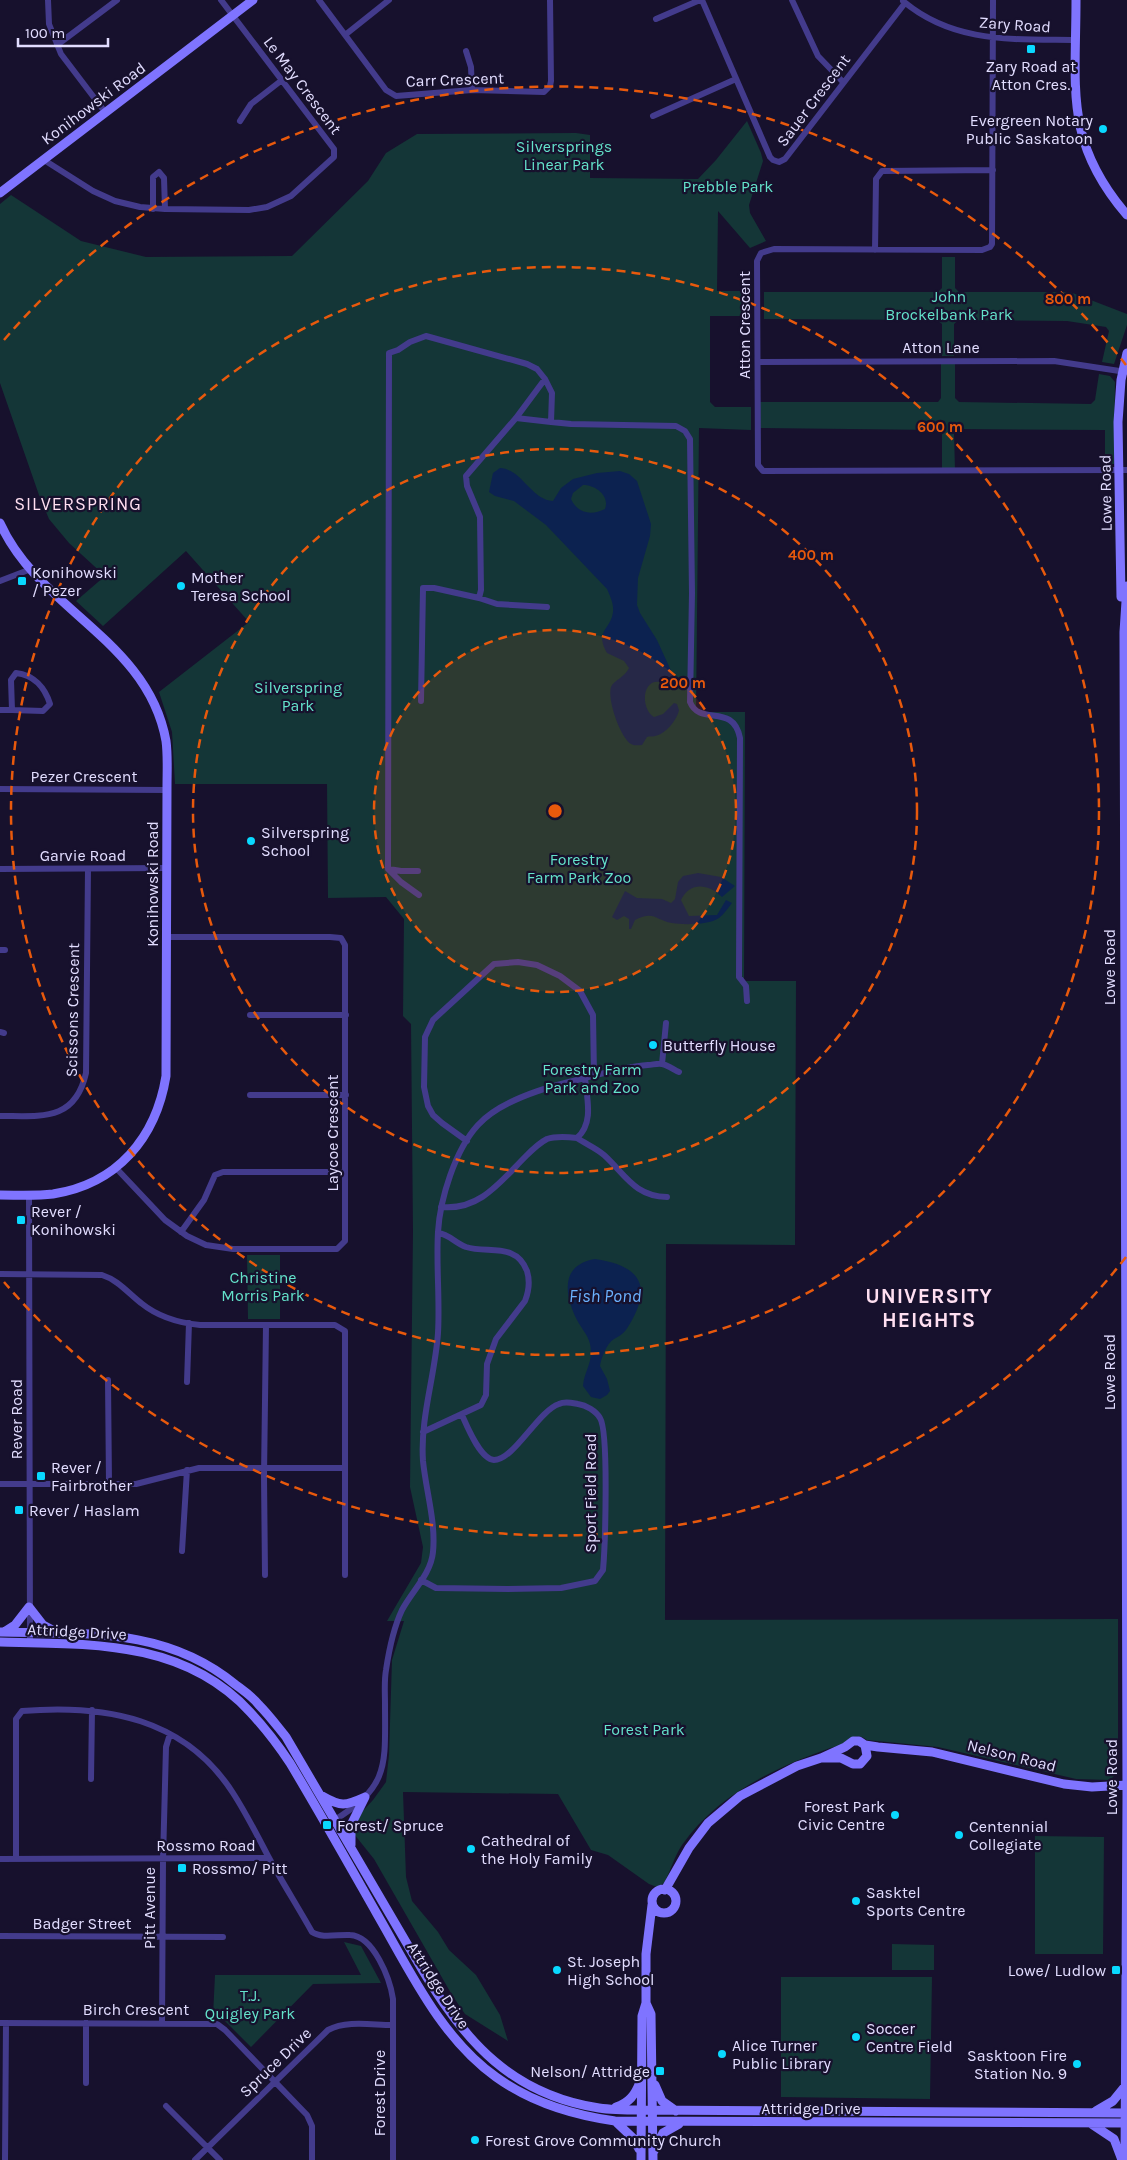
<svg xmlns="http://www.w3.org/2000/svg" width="1127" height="2160" font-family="Karla,sans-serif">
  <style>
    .green { fill: #143637 }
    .water { fill: #0c2250; fill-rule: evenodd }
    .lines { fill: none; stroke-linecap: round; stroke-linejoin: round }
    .street { stroke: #433b8c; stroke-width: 6 }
    .secondary { stroke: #7f74ff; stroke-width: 9 }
    .ring { fill: none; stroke: #e8590c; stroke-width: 2.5; stroke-dasharray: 9 6 }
    .poi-dot { fill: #09d9ff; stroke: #17112d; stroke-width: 2 }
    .labels { text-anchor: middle; stroke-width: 4.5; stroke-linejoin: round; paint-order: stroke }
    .street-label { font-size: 16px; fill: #e2ddff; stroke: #17112d }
    .poi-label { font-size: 16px; fill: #e2ddff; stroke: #17112d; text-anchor: start }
    .park-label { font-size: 16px; fill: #64e3cb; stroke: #17112d }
    .neighbourhood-label { font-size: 18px; letter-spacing: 1px; fill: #ffdff1; stroke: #17112d }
    .water-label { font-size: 18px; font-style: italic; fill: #6bb2ff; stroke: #17112d }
    .district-label { font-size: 21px; font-weight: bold; letter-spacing: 1px; fill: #ffdff1; stroke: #17112d }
    .centre { fill: #e8590c; stroke: #17112d; stroke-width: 2.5 }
    .ring-label { font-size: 15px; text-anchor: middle; font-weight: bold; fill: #e8590c; stroke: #17112d; stroke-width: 4.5; stroke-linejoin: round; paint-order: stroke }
  </style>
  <rect width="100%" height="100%" fill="#17112d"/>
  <path class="green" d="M747,121L761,153L763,161L749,205L750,213L766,241L750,248L718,211L717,291H751V316H710V402L715,407H751V430L699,428L696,712H745L744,981H796L795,1245L666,1244L665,1620H618L1118,1619V1772L1110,1780L1076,1779L938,1747L867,1740C857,1733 852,1737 844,1743C840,1746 834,1747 830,1748C774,1768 717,1795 682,1845C674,1857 671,1870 664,1883L657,1887L649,1884L608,1855L591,1850L558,1794L403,1792L406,1877L412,1901L438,1932L449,1950L476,1975L500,2015L508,2041L465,2014L452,1995L374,1859L354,1834V1829L359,1815L373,1800L386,1782L389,1755L392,1660L404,1621H387L421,1563L423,1547L410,1487L413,1232L411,1024L403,1016L404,919L386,897L328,898L327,784H175L172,732L159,692L249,622L186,551L103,626L76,601L105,576L69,543L49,519L39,495L0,383V204L11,195L81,241L146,257L292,256L368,181L386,153L417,134L576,133L590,135V178L698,179L716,160Z
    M942,257H955V288L959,292H1070L1127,314V325L1114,364L1102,362L1109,331L1106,327L1067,321L959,320L954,324V356H942V324L937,320L764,319V292H938L942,288Z
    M941,361H955V398L959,402L1091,404L1095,400L1099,374L1110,376L1115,382L1114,464H1105V430L959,429L954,433L955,470H942V434L937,430L757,428V402H938L941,398Z
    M247,1255H280V1319H248Z
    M1035,1836L1104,1837L1103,1954H1035Z
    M344,1942L361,1946L381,1983L313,1984L251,2047L225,2021L213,2016L215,1975H361Z
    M892,1944L934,1945V1970H892Z
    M781,1977H932L930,2099L781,2097Z"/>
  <path class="water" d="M500,468C522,469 531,500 553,501L561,488L573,479L597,473L620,471L629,474L637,481L651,524L650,536L638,578L637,605L640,613L657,640L678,686V689L673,690C669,687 666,683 660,682C641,679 641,710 654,717L663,714L674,703L677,704L679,710C677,720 666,734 655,736C652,737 650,736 647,737L642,745C638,745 634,746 631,744C620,737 607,699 611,687C614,680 624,678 629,668L624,661L607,653C594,630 611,630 613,612C614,604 610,596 607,589L546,525L514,501L495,496L489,492L493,473ZM583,485C596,485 610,496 605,509C591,516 577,513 571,499L573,493Z
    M698,873L721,877L735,886L722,897C709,884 690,881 681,900L689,916L717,915L726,900L732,903C728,908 724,914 719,918C709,925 683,925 672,923C655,920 654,910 635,920L631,929H629V919L624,916L617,920L612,917L625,891L637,898L662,899L671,903L675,899L678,882L683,876Z
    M595,1259C644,1266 653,1289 626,1330C623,1334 618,1337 614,1339C607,1343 601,1358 600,1366L607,1379L610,1391L607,1395L600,1399L591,1397L583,1386C584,1371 594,1362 590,1344C588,1335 581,1328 577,1320C565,1296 559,1265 595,1259Z"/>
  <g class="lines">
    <path class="street" d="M48,0L49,24L61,54L105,112
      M319,0L386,90L396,96L472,90L544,92L550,86L551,81L550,0
      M702,0L770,157L773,160L779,162L785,159L905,3
      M792,0L818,56L843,82
      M993,0L992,244L990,247L982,250L774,249L761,253L757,261L758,465L763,471L1127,470
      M903,1C954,44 1014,39 1076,40
      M656,19L700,0
      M345,35L389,0
      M57,45L117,0
      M466,51L471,67L472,90
      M653,116L736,79
      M240,121L251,104L282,80
      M44,160L93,191L115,201L140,207L165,209L249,210L267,207L291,196L334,157V149L221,0
      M153,209V177L159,172L164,178L165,209
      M875,250L876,179L882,171L993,170
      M758,362L1054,361L1126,372
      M551,422L571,424L676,426L685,431L690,439L692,593L690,702C700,727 733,702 740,738L739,977L746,986L747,1001
      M0,581L31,569
      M479,598L497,604L547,607
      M16,673C34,675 45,688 50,704L43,711L12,710L11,680Z
      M421,701L423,588H434L479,598L481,590L480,517L467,486L466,476L516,418L545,379L552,393L551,422L516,418
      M0,710H12
      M0,789L167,790
      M0,869L167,868
      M389,869L401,871H418
      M419,895L401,882L388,869L389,353L398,350L410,342L426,336L527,364L537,369L545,379
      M0,950H5
      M250,1015H346
      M0,1032L4,1033
      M662,1064L666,1023
      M250,1095H346
      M0,1116C41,1116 75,1122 86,1073L88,869
      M577,1138C586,1144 596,1148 604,1155C625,1174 634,1196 667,1197
      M467,1141L442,1123L433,1115L428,1106L424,1087L425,1037L433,1020L494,964L518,962L537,965L560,976L580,991L593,1015L594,1075
      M116,1168L165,1220L187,1236L206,1245L233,1249H337L345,1241V945L341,938L330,937H167
      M29,1195L30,1643
      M441,1207C480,1211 501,1181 526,1156C532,1150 539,1143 547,1139C556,1136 568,1137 577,1138C594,1123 587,1099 585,1078
      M181,1232L204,1200L215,1175L223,1172H345
      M0,1274L102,1275C118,1280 128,1293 141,1303C157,1316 179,1323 200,1325H335L345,1331V1468H199L136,1484H0
      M108,1380L109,1484
      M187,1382L189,1323
      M423,1432L481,1405L486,1395L487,1364L496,1339L525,1301C529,1291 530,1281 527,1271C516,1242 488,1254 466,1247C455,1243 449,1234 438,1233
      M182,1551L187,1470
      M265,1575L264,1476L266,1325
      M345,1575V1468
      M421,1580L436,1588L508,1589L561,1588L595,1581L603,1570C605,1548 609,1432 600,1418C596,1411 586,1405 578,1404C572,1403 565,1401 559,1404C538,1411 514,1460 494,1460C480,1459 467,1426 462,1415
      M91,1779L92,1710
      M333,1821C390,1786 385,1766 385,1704C385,1693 384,1681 386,1670C389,1650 393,1629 402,1610C412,1591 431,1574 433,1552C436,1522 426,1491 423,1461C420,1418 435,1376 438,1333C440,1299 436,1265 438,1232C440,1199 455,1150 478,1125C500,1101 547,1087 577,1080C601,1074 623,1067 648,1065C652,1065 658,1063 662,1064C668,1065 674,1070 679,1072
      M0,1859L269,1858
      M16,1859V1719L22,1711C105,1704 185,1718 233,1793C246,1813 257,1835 268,1856C282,1882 298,1907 312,1932C322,1939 339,1934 350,1935C374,1936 390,1979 393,1999V2160
      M0,1936L223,1937
      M0,2023L217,2024L225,2030L307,2115L312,2126V2160
      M86,2023V2083
      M162,2023L163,1860L166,1747L170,1734
      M166,2106L220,2160
      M5,2160L6,2023
      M195,2160L328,2030C347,2020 372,2025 392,2025"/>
    <path class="secondary" d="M1076,0C1076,89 1064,142 1127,215
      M0,193L253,0
      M0,523C39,610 148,640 166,741C168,756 167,772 167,787L166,1076C156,1138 117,1184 53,1194C36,1196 18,1195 0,1195
      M1121,597L1118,422L1121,380L1127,353
      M0,1632C85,1634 166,1627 236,1685C244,1691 253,1697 259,1705C269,1715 277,1726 286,1737L423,1971C465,2042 513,2095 599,2108C612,2110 627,2110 641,2110L1127,2113
      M4,1632L15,1625L29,1607L43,1625L56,1632
      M0,1642C90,1644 184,1640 250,1712C265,1728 278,1745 290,1763C320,1813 348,1863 377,1914C410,1971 441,2038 496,2077C532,2103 572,2115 615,2121L1127,2123
      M824,1758H841L853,1764H860L867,1756L865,1745
      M322,1796C341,1807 345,1806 365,1797
      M351,1845V1825L365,1797
      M652 1901a12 12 0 1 1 24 0a12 12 0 1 1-24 0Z
      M665,1890L689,1848L708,1823L740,1796L797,1766L821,1758L845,1747L853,1741H859L865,1745L878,1747L932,1752L1064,1784L1092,1787L1127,1785
      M646,2003L651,2014L653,2160
      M655,2085L662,2101L676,2111
      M616,2107C629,2103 635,2095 640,2082
      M1096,2111L1113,2101L1126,2085
      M615,2121L634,2139L639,2149
      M1090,2123L1114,2139L1122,2160
      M654,2151L663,2133L679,2124
      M641,2160L642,2016L646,2003V1954L652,1905
      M1125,2160L1127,1796L1124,632L1127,586"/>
  </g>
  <circle cx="555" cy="811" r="181" fill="#e8590c" fill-opacity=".12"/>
  <g class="ring">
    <circle cx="555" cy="811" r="181"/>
    <circle cx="555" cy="811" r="362"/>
    <circle cx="555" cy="811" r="544"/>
    <path d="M1126 1257A725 725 0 0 1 4 1282M4 340A725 725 0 0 1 1126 365"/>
  </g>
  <g class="poi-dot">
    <rect x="1026" y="44" width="10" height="10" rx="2.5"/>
    <circle cx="1103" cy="129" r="5"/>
    <rect x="17" y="576" width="10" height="10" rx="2.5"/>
    <circle cx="181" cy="586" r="5"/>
    <circle cx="251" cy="841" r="5"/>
    <circle cx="653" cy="1045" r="5"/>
    <rect x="16" y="1215" width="10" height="10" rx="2.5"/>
    <rect x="36" y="1471" width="10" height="10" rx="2.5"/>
    <rect x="14" y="1505" width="10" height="10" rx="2.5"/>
    <circle cx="895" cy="1815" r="5"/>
    <rect x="322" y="1820" width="10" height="10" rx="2.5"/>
    <circle cx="959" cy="1835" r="5"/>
    <circle cx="471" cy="1849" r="5"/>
    <rect x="177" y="1863" width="10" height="10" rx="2.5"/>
    <circle cx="856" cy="1901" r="5"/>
    <circle cx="557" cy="1970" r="5"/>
    <rect x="1111" y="1965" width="10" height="10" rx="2.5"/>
    <circle cx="856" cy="2037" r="5"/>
    <circle cx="722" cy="2054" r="5"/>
    <circle cx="1077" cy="2064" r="5"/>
    <rect x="655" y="2066" width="10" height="10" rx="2.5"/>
    <circle cx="475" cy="2140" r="5"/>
  </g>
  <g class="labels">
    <g class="street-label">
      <text transform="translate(1015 24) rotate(4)" y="6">Zary Road</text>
      <text transform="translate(455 79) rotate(-2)" y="6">Carr Crescent</text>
      <text transform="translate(303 85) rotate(53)" y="6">Le May Crescent</text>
      <text transform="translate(813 100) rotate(-53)" y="6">Sauer Crescent</text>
      <text transform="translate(93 103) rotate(-37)" y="6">Konihowski Road</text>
      <text transform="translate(744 325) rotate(-90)" y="6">Atton Crescent</text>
      <text x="941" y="353">Atton Lane</text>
      <text transform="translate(1105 493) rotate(-91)" y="6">Lowe Road</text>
      <text x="84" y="782">Pezer Crescent</text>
      <text x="83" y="861">Garvie Road</text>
      <text transform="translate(152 884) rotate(-90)" y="6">Konihowski Road</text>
      <text transform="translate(1109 967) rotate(-90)" y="6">Lowe Road</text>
      <text transform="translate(72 1010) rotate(-89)" y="6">Scissons Crescent</text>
      <text transform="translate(332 1133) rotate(-90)" y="6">Laycoe Crescent</text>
      <text transform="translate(1109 1372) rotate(-90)" y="6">Lowe Road</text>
      <text transform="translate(16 1419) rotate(-90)" y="6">Rever Road</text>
      <text transform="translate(590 1493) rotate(-90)" y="6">Sport Field Road</text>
      <text transform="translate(77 1631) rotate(3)" y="6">Attridge Drive</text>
      <text transform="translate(1012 1755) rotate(14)" y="6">Nelson Road</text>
      <text transform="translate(1111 1777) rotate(-90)" y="6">Lowe Road</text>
      <text x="206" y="1851">Rossmo Road</text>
      <text transform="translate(149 1908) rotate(-90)" y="6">Pitt Avenue</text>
      <text x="82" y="1929">Badger Street</text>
      <text transform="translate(439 1985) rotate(57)" y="6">Attridge Drive</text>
      <text x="136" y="2015">Birch Crescent</text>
      <text transform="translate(275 2062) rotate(-44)" y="6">Spruce Drive</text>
      <text transform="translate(379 2093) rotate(-90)" y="6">Forest Drive</text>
      <text x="811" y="2114">Attridge Drive</text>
    </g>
    <g class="poi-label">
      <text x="1031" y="72" text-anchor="middle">Zary Road at<tspan x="1031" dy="18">Atton Cres.</tspan></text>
      <text x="1093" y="126" text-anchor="end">Evergreen Notary<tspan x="1093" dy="18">Public Saskatoon</tspan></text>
      <text x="32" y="578">Konihowski<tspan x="32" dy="18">/ Pezer</tspan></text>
      <text x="191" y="583">Mother<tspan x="191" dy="18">Teresa School</tspan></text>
      <text x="261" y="838">Silverspring<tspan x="261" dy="18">School</tspan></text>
      <text x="663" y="1051">Butterfly House</text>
      <text x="31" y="1217">Rever /<tspan x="31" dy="18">Konihowski</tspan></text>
      <text x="51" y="1473">Rever /<tspan x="51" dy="18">Fairbrother</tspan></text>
      <text x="29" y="1516">Rever / Haslam</text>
      <text x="885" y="1812" text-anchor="end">Forest Park<tspan x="885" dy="18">Civic Centre</tspan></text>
      <text x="337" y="1831">Forest/ Spruce</text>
      <text x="969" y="1832">Centennial<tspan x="969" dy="18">Collegiate</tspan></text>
      <text x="481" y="1846">Cathedral of<tspan x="481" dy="18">the Holy Family</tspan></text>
      <text x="192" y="1874">Rossmo/ Pitt</text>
      <text x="866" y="1898">Sasktel<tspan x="866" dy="18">Sports Centre</tspan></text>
      <text x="567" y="1967">St. Joseph<tspan x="567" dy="18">High School</tspan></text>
      <text x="1106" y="1976" text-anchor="end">Lowe/ Ludlow</text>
      <text x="866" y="2034">Soccer<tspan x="866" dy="18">Centre Field</tspan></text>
      <text x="732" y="2051">Alice Turner<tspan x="732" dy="18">Public Library</tspan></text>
      <text x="1067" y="2061" text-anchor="end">Sasktoon Fire<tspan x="1067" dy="18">Station No. 9</tspan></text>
      <text x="650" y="2077" text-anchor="end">Nelson/ Attridge</text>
      <text x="485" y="2146">Forest Grove Community Church</text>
    </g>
    <g class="park-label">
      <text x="564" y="152">Silversprings<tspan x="564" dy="18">Linear Park</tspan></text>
      <text x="728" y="192">Prebble Park</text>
      <text x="949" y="302">John<tspan x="949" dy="18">Brockelbank Park</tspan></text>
      <text x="298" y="693">Silverspring<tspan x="298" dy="18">Park</tspan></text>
      <text x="579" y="865">Forestry<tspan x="579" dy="18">Farm Park Zoo</tspan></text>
      <text x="592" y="1075">Forestry Farm<tspan x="592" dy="18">Park and Zoo</tspan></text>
      <text x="263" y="1283">Christine<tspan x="263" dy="18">Morris Park</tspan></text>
      <text x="644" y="1735">Forest Park</text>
      <text x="250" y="2001">T.J.<tspan x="250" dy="18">Quigley Park</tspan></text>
    </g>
    <g class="neighbourhood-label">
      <text x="78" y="510">SILVERSPRING</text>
    </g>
    <g class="water-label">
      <text x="605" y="1302">Fish Pond</text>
    </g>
    <g class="district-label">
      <text x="929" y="1303">UNIVERSITY<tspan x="929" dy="24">HEIGHTS</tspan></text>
    </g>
  </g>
  <circle cx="555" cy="811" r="8" class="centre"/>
  <g class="ring-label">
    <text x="1068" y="304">800 m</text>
    <text x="940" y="432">600 m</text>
    <text x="811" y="560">400 m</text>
    <text x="683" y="688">200 m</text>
  </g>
  <path d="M18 38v8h90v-8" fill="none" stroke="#e2ddff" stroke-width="2.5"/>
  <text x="25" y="38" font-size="15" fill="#e2ddff" stroke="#17112d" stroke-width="4" paint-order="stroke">100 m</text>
</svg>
